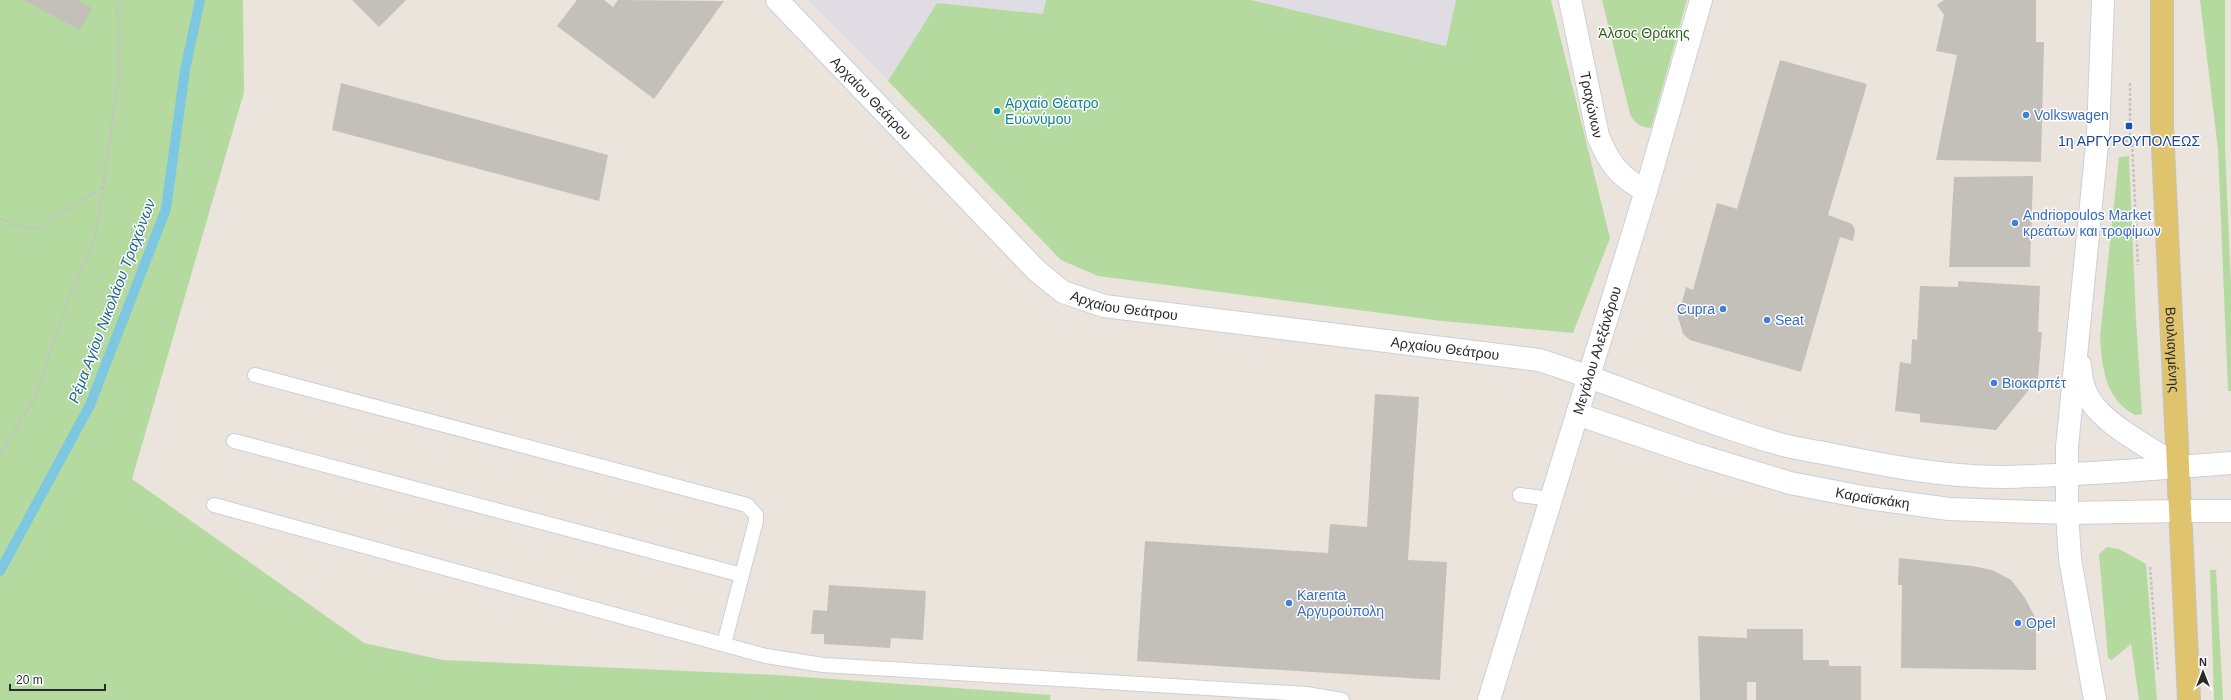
<svg xmlns="http://www.w3.org/2000/svg" width="2231" height="700" font-family="Arial,sans-serif">
  <style>
    .industrial { fill: #dfdde3 }
    .green { fill: #b5daa0 }
    .lines { fill: none; stroke-linecap: round; stroke-linejoin: round }
    .stream { stroke: #7dc8e0; stroke-width: 10 }
    .building { fill: #c3bfb9 }
    .service-casing { stroke: #cccfda; stroke-width: 16 }
    .minor-casing { stroke: #cccfda; stroke-width: 24 }
    .tertiary-casing { stroke: #cccfda; stroke-width: 24 }
    .secondary-casing { stroke: #cccfda; stroke-width: 24 }
    .primary-casing { stroke: #c3c3c3; stroke-width: 24 }
    .path { stroke: #c3c3c3; stroke-width: 2.5; stroke-dasharray: 3 2; stroke-linecap: butt }
    .service { stroke: #fff; stroke-width: 14 }
    .minor { stroke: #fff; stroke-width: 22 }
    .tertiary { stroke: #fff; stroke-width: 22 }
    .secondary { stroke: #fff; stroke-width: 22 }
    .primary { stroke: #e0c36d; stroke-width: 22 }
    .culture-dot { fill: #0f9aa8; stroke: #fff; stroke-width: 1.5 }
    .shop-dot { fill: #3f7fe0; stroke: #fff; stroke-width: 1.5 }
    .transit-dot { fill: #1a4fb4; stroke: #fff; stroke-width: 1.5 }
    .labels { text-anchor: middle; stroke-width: 3; stroke-linejoin: round; paint-order: stroke }
    .park-label { font-size: 14px; fill: #305e22; stroke: #fff }
    .street-label { font-size: 14px; fill: #2a2a2a; stroke: #fff }
    .culture-label { font-size: 14px; fill: #0d838f; stroke: #fff; text-anchor: start }
    .shop-label { font-size: 14px; fill: #366cbe; stroke: #fff; text-anchor: start }
    .transit-label { font-size: 14px; fill: #164399; stroke: #fff }
    .water-label { font-size: 15px; font-style: italic; fill: #1d678a; stroke: #fff }
  </style>
  <rect width="100%" height="100%" fill="#eae4dd"/>
  <path class="industrial" d="M807,0H1046L1043,14L937,3L888,81Z
    M1251,0H1456L1446,46Z"/>
  <path class="green" d="M0,0H243L244,92L132,479L364,643L443,660L777,675L1051,695L1050,700H0Z
    M1046,0H1251L1446,46L1456,0H1551L1610,238L1573,333L1442,321L1098,276L1061,260L888,81L937,3L1043,14Z
    M1602,0H1687L1651,128C1640,127 1635,124 1630,114Z
    M2200,0H2225V147L2231,284V391H2228L2218,149Z
    M2129,156L2136,319L2142,414L2135,415C2105,399 2102,368 2100,337L2119,157Z
    M2107,547L2119,549L2146,564L2157,700H2139L2131,644L2112,660L2108,658L2099,554Z
    M2210,570H2216L2223,700H2214Z"/>
  <g class="lines">
    <path class="stream" d="M0,571L90,405L166,209L185,70L200,0"/>
  </g>
  <path class="building" d="M23,0H77L92,8L80,30Z
    M352,0H406L379,27Z
    M577,0H604L613,7L618,0L724,1L654,99L557,26Z
    M1944,0H2036V42H2044L2041,162L1936,160L1957,55L1936,51L1944,15L1937,5Z
    M1780,60L1867,84L1828,215L1852,224L1855,230L1853,241L1840,237L1801,372L1690,340L1683,334L1678,317L1686,287L1693,290L1717,203L1737,209Z
    M341,83L608,155L599,201L332,130Z
    M2033,176L2030,267H1949L1954,177Z
    M1958,281L2040,286L2038,332H2042L2038,379L1996,430L1920,422V414L1895,411L1900,362L1911,364L1912,339L1917,340L1920,286L1958,287Z
    M1375,394L1419,397L1408,560L1447,562L1440,680L1137,661L1145,541L1328,553L1330,524L1367,527Z
    M1899,558L1972,566L1992,570L2011,580L2025,598L2036,619V670L1901,668L1902,585H1898Z
    M829,585L926,591L923,640L891,638L890,648L824,644V634H811L813,610L827,611Z
    M1747,629H1803V660H1829V666H1861V700H1756V682H1747V700H1700L1698,636L1747,638Z"/>
  <g class="lines">
    <defs>
      <path id="service" d="M255,375L747,505L756,515V521L724,644
        M234,441L742,575
        M1520,495L1550,499
        M214,505L766,656L823,665L1306,694L1342,700"/>
      <g id="minor">
        <path id="s1" d="M777,0L1037,271L1063,292L1104,306L1539,360C1619,385 1695,420 1776,443C1795,449 1815,451 1834,455C1888,466 1946,477 2001,477C2061,476 2120,471 2179,467"/>
        <path id="s2" d="M1570,0L1598,136C1609,163 1619,177 1646,191"/>
        <path id="s3" d="M1577,414L1691,453L1790,483L1868,498L1949,509L2067,513L2180,511"/>
        <path id="s4" d="M1489,700L1646,191L1701,0"/>
      </g>
      <path id="tertiary" d="M2080,365C2081,372 2081,380 2084,387C2094,422 2151,447 2179,467
        M2095,700L2070,559L2067,513V447L2098,134L2103,0"/>
      <path id="secondary" d="M2179,467L2231,463
        M2180,511H2231"/>
      <g id="primary">
        <path id="s5" d="M2162,0V126L2189,700"/>
      </g>
    </defs>
    <use href="#service" class="service-casing"/>
    <use href="#minor" class="minor-casing"/>
    <use href="#tertiary" class="tertiary-casing"/>
    <use href="#secondary" class="secondary-casing"/>
    <use href="#primary" class="primary-casing"/>
    <path class="path" d="M2125,141H2132L2138,265
      M2130,141V83
      M0,218L11,224L36,229L103,187L119,73L117,0
      M0,454L33,401L69,297L95,237L103,188
      M2150,567L2158,670"/>
    <use href="#service" class="service"/>
    <use href="#minor" class="minor"/>
    <use href="#tertiary" class="tertiary"/>
    <use href="#secondary" class="secondary"/>
    <use href="#primary" class="primary"/>
  </g>
  <circle class="culture-dot" cx="997" cy="111" r="4"/>
  <g class="shop-dot">
    <circle cx="2026" cy="115" r="4"/>
    <circle cx="2015" cy="223" r="4"/>
    <circle cx="1723" cy="309" r="4"/>
    <circle cx="1767" cy="320" r="4"/>
    <circle cx="1994" cy="383" r="4"/>
    <circle cx="1289" cy="603" r="4"/>
    <circle cx="2018" cy="623" r="4"/>
  </g>
  <rect class="transit-dot" x="2125" y="122" width="8" height="8" rx="2"/>
  <g class="labels">
    <g class="park-label">
      <text x="1644" y="38">Άλσος Θράκης</text>
    </g>
    <g class="street-label">
      <text dy="5" stroke="none"><textPath href="#s1" startOffset="136">Αρχαίου Θεάτρου</textPath></text>
      <text dy="5" stroke="none"><textPath href="#s2" startOffset="107">Τραχώνων</textPath></text>
      <text dy="5" stroke="none"><textPath href="#s1" startOffset="472">Αρχαίου Θεάτρου</textPath></text>
      <text dy="5" stroke="none"><textPath href="#s1" startOffset="796">Αρχαίου Θεάτρου</textPath></text>
      <text dy="5" stroke="none"><textPath href="#s4" startOffset="366">Μεγάλου Αλεξάνδρου</textPath></text>
      <text dy="5" stroke="none"><textPath href="#s5" startOffset="350">Βουλιαγμένης</textPath></text>
      <text dy="5" stroke="none"><textPath href="#s3" startOffset="308">Καραϊσκάκη</textPath></text>
    </g>
    <g class="culture-label">
      <text x="1005" y="108">Αρχαίο Θέατρο<tspan x="1005" dy="16">Ευωνύμου</tspan></text>
    </g>
    <g class="shop-label">
      <text x="2034" y="120">Volkswagen</text>
      <text x="2023" y="220">Andriopoulos Market<tspan x="2023" dy="16">κρεάτων και τροφίμων</tspan></text>
      <text x="1715" y="314" text-anchor="end">Cupra</text>
      <text x="1775" y="325">Seat</text>
      <text x="2002" y="388">Βιοκαρπέτ</text>
      <text x="1297" y="600">Karenta<tspan x="1297" dy="16">Αργυρούπολη</tspan></text>
      <text x="2026" y="628">Opel</text>
    </g>
    <g class="transit-label">
      <text x="2129" y="146">1η ΑΡΓΥΡΟΥΠΟΛΕΩΣ</text>
    </g>
    <g class="water-label">
      <text transform="translate(112 301) rotate(-69)" y="5">Ρέμα Αγίου Νικολάου Τραχώνων</text>
    </g>
  </g>
  <g transform="translate(2203 672)" stroke="#ffffff" stroke-width="3" paint-order="stroke">
  <path d="M0-3L7 15L0 10L-7 15Z" fill="#2a2a2a"/>
  <text y="-6" font-size="11" font-weight="bold" text-anchor="middle" fill="#2a2a2a">N</text>
  </g>
  <path d="M10 684v6h95v-6" fill="none" stroke="#2a2a2a" stroke-width="2"/>
  <text x="16" y="684" font-size="12" fill="#2a2a2a" stroke="#ffffff" stroke-width="3" paint-order="stroke">20 m</text>
</svg>
